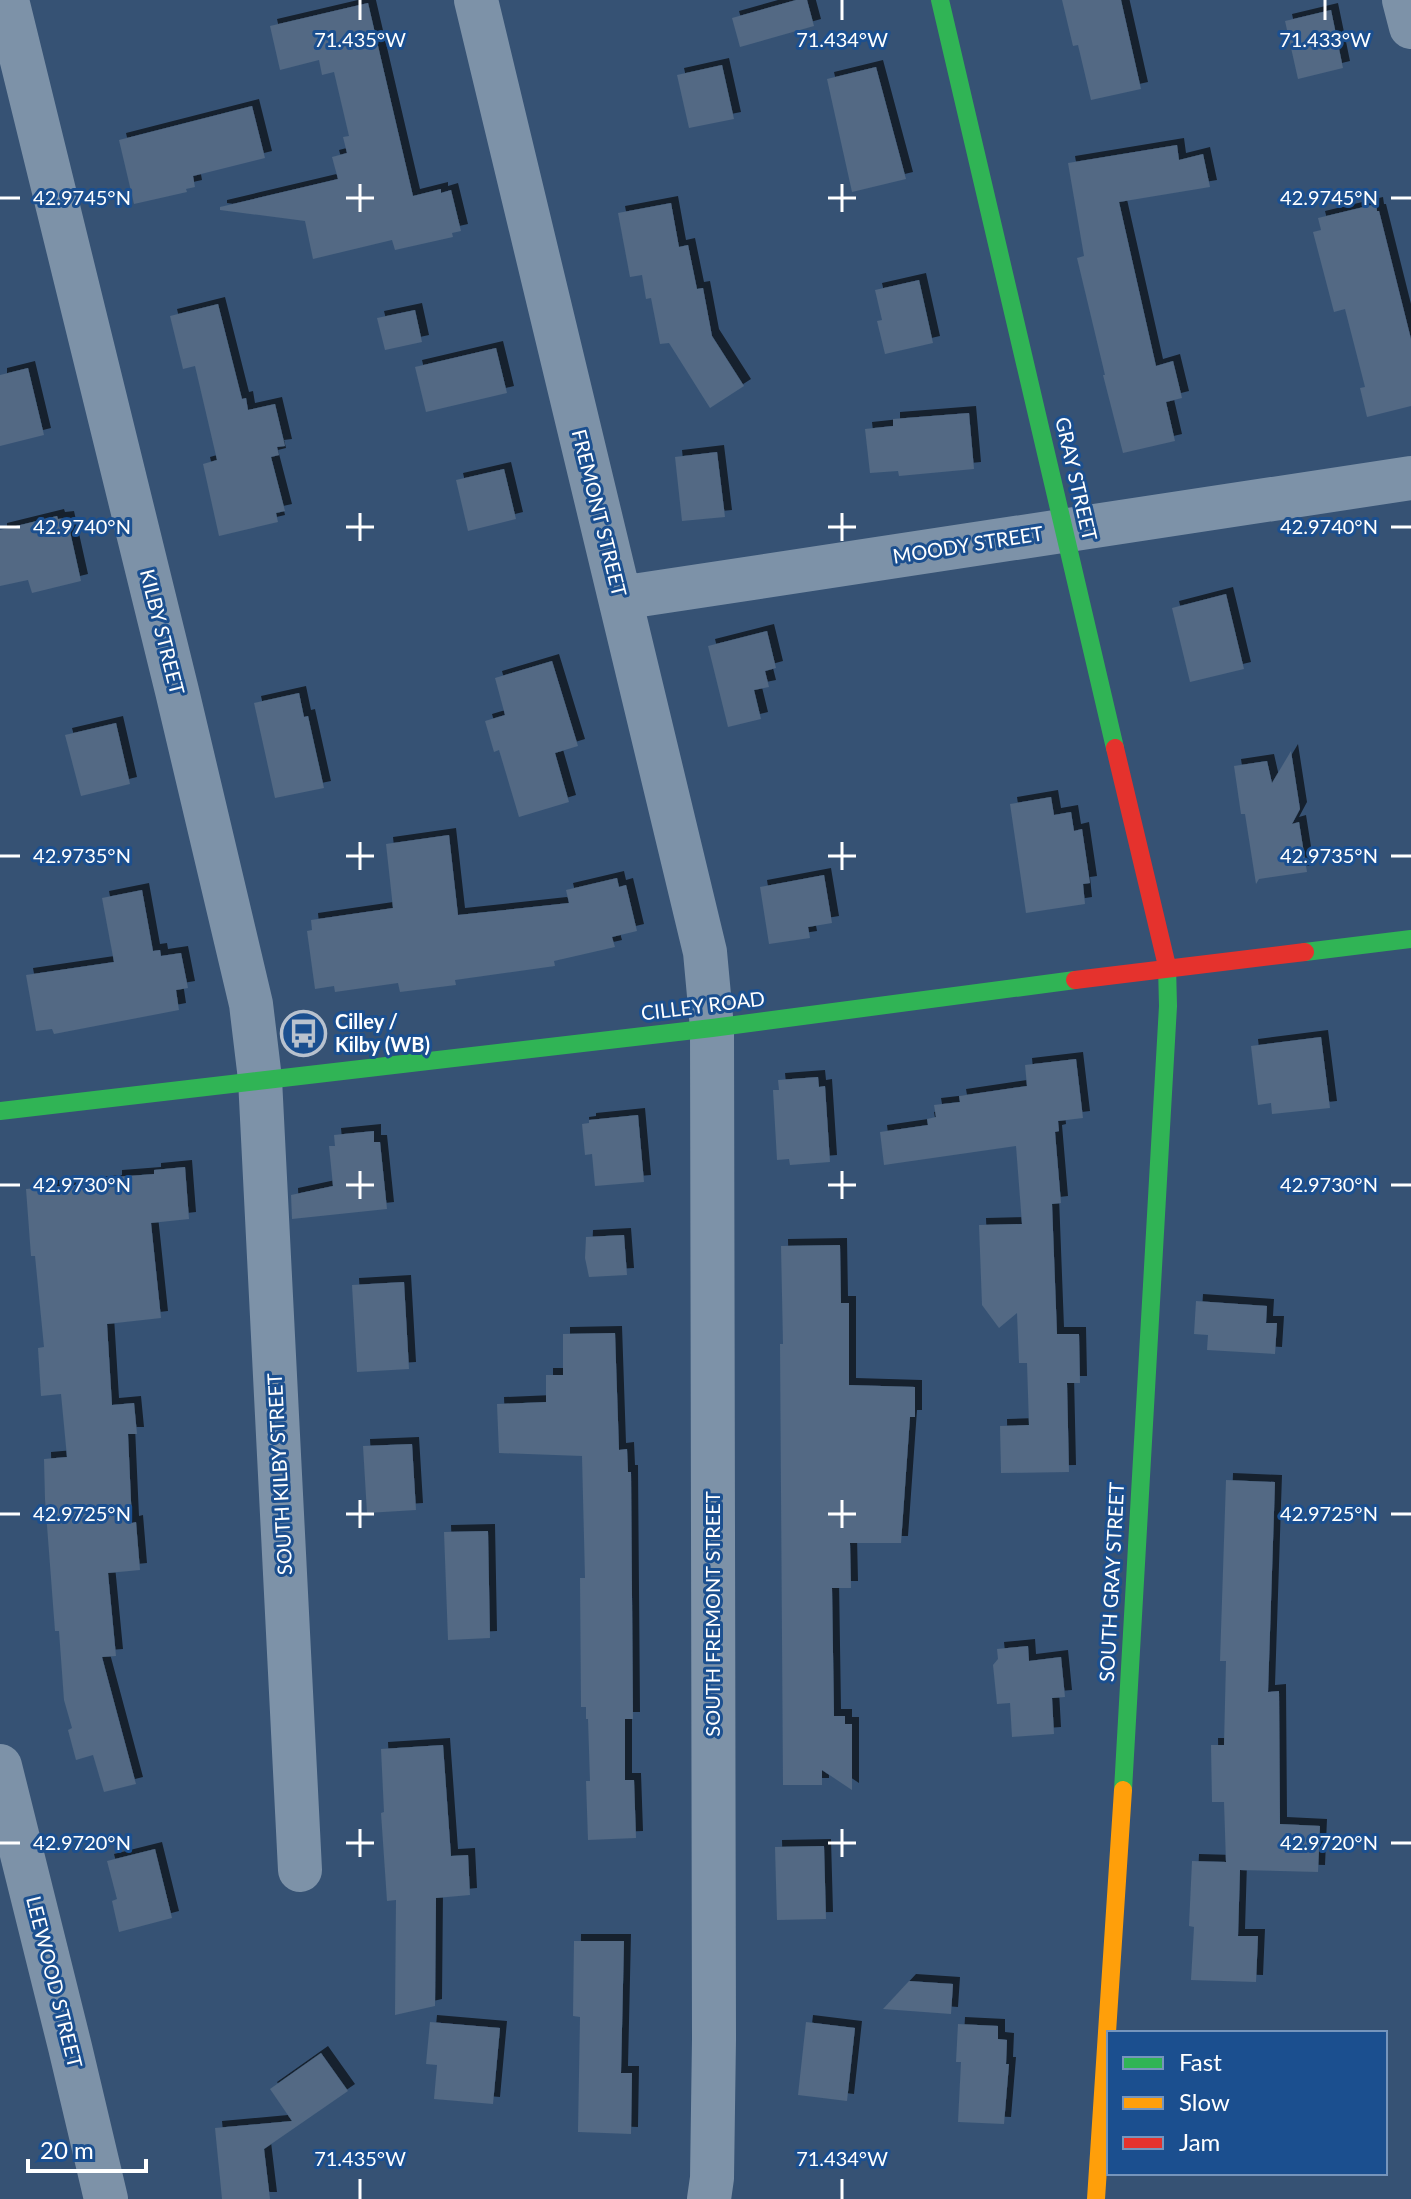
<svg xmlns="http://www.w3.org/2000/svg" width="1411" height="2199" font-family="Lato,sans-serif">
  <style>
    .building { fill: #526984; filter: url(#shadow) }
    .lines { fill: none; stroke-linecap: round; stroke-linejoin: round }
    .street { stroke: #7d92a8; stroke-width: 44 }
    .fast { stroke: #30b455; stroke-width: 18 }
    .slow { stroke: #ff9f0a; stroke-width: 18 }
    .jam { stroke: #e5322d; stroke-width: 18 }
    .ticks { fill: none; stroke: #fff; stroke-width: 3 }
    .labels { text-anchor: middle; stroke-width: 6; stroke-linejoin: round; paint-order: stroke }
    .street-label { font-size: 20px; fill: #fff; stroke: #1b4f8f }
    .poi-label { font-size: 20px; font-weight: bold; fill: #fff; stroke: #1b4f8f; text-anchor: start }
    .ticks-label { font-size: 20px; text-anchor: middle; fill: #fff; stroke: #1b4f8f; stroke-width: 6; stroke-linejoin: round; paint-order: stroke }
  </style>
  <defs>
    <filter id="shadow"><feDropShadow dx="7" dy="-7" stdDeviation="0" flood-color="#0009"/></filter>
  </defs>
  <rect width="100%" height="100%" fill="#365274"/>
  <path class="building" d="M796,0H807L814,26L740,47L732,18Z
    M1062,0H1121L1141,89L1091,100L1078,45L1073,46Z
    M368,3L413,196L441,189V193L451,190L461,231L452,233L453,237L395,250L392,240L313,259L305,221L220,210V207L338,179L332,157L347,153L343,137L349,136L334,72L322,75L319,60L280,70L270,26Z
    M1331,10L1343,68L1298,79L1285,21Z
    M722,65L734,119L689,128L677,75Z
    M876,67L906,179L852,192L827,79Z
    M252,106L265,158L193,176L195,187L186,189L187,192L134,204L119,140Z
    M1177,145L1179,160L1203,154L1210,187L1119,202L1156,366L1173,361L1182,398L1166,402L1175,441L1123,453L1103,375H1105L1077,258L1084,256L1068,163Z
    M671,203L679,247L688,245L697,289L703,288L712,336L744,386L710,408L669,343L660,344L651,298L646,299L642,275L630,277L618,213Z
    M1376,204L1377,211H1379L1411,339V406L1367,417L1360,388L1365,387L1345,309L1334,312L1313,232L1321,230L1318,218Z
    M919,280L933,343L885,354L877,321L882,320L875,290Z
    M218,304L242,399L246,398L248,410L275,404L285,446L277,447L279,455L271,457L285,511L276,513L278,522L219,536L203,464L217,460L195,366L183,369L170,316Z
    M415,310L422,342L385,350L377,318Z
    M496,348L507,393L426,412L415,367Z
    M28,368L44,435L0,446V375Z
    M969,413L974,469L899,476L898,471L870,473L865,429L893,426V419Z
    M717,452L725,517L682,521L675,457Z
    M504,469L516,519L468,531L456,480Z
    M57,516L58,519L67,518L81,581L32,593L28,580L0,586V530Z
    M1226,594L1244,669L1190,682L1172,608Z
    M767,631L776,668L765,671L769,687L754,690L761,719L728,727L708,646Z
    M552,661L578,746L555,753L569,802L519,817L499,750L494,752L485,721L505,715L495,678Z
    M299,693L304,717L308,716L324,788L275,798L254,703Z
    M116,723L130,784L81,796L65,735Z
    M1291,751L1300,809L1292,824L1299,822L1307,872L1259,879L1256,884L1245,814H1241L1234,766L1267,761L1272,783Z
    M1051,797L1054,815L1071,812L1074,831L1082,829L1090,883L1083,884L1085,904L1026,913L1010,804Z
    M449,835L458,915L569,903L566,890L617,878L619,887L626,885L637,931L612,937L615,947L554,961L555,966L455,980L456,985L400,992L398,983L335,992L334,986L315,989L307,931L312,930L311,920L393,908L386,844Z
    M824,875L832,923L808,927L810,938L769,944L760,887Z
    M142,890L153,951L160,950L161,956L181,953L188,988L176,990L179,1010L54,1034L52,1029L36,1031L26,975L114,962L102,898Z
    M1321,1037L1330,1108L1272,1114L1271,1103L1258,1105L1251,1046Z
    M1076,1059L1083,1118L1058,1121L1059,1131L1055,1132L1061,1203L1052,1204L1057,1334H1079L1080,1383H1067L1069,1472L1001,1473L1000,1426L1029,1425L1027,1363H1019L1017,1313L999,1328L982,1305L979,1225L1022,1224L1016,1146L884,1165L880,1132L928,1125L927,1119L936,1117L934,1105L960,1102L959,1096L1027,1086L1025,1065Z
    M818,1077L819,1087L825,1086L830,1162L790,1165L789,1159L777,1160L773,1090H779L778,1080Z
    M638,1115L644,1182L595,1186L592,1154L585,1155L582,1124L589,1123V1120Z
    M374,1131V1142H380L387,1209L292,1219L291,1195L333,1186L329,1146H335L334,1135Z
    M185,1167L189,1219L151,1223L161,1318L107,1324L112,1405L134,1403L137,1434H128L132,1523L136,1522L140,1570L108,1573L116,1656L102,1657L136,1784L104,1792L93,1755L76,1760L68,1730L72,1728L64,1700L59,1631H55L45,1499L44,1459L67,1457L61,1394L41,1396L38,1348L44,1347L35,1256H31L26,1189L115,1182V1177L154,1174V1170Z
    M624,1235L627,1275L589,1277L585,1258L586,1237Z
    M840,1245L841,1303H849V1385L915,1387V1417H910L901,1543H850L851,1588H832L834,1716H845V1724H852V1790L822,1770V1785H783L780,1344H783L781,1246Z
    M404,1282L409,1369L357,1372L352,1285Z
    M1196,1301L1267,1306L1266,1323H1277L1275,1354L1207,1350L1208,1335L1194,1334Z
    M615,1333L619,1450L627,1449L628,1472H631L633,1719H625V1780H634L636,1838L588,1840L586,1781H590L588,1719H586V1707H581L580,1578H585L582,1456L499,1453L497,1404L546,1402V1375H563V1334Z
    M412,1444L416,1510L367,1513L363,1446Z
    M1226,1480L1275,1482L1268,1692L1279,1691L1280,1824L1320,1826L1318,1872L1240,1870L1238,1936H1258L1256,1982L1191,1980L1194,1927L1189,1926L1192,1861L1226,1862L1224,1802H1212L1211,1745H1224L1226,1661H1220Z
    M488,1531L490,1638L448,1640L444,1532Z
    M1028,1646L1029,1661L1061,1657L1065,1697L1052,1698L1054,1734L1012,1737L1010,1703L997,1704L993,1665L998,1659L997,1649Z
    M443,1745L451,1856L468,1855L470,1895L436,1898L435,2006L395,2015L396,1900L387,1901L381,1813L384,1812L381,1749Z
    M824,1846L826,1919L777,1920L775,1847Z
    M155,1849L172,1918L119,1932L112,1901L117,1899L107,1861Z
    M574,1941H624L621,2073H632L631,2134L578,2132L580,2017L573,2016Z
    M909,1981L953,1984L951,2014L883,2009Z
    M430,2022L500,2028L493,2104L434,2099L437,2065L426,2064Z
    M806,2022L855,2028L847,2101L798,2095Z
    M958,2024L998,2026V2039L1007,2040L1006,2064H1009L1004,2124L958,2122L961,2062H956Z
    M321,2053L348,2091L264,2149L270,2199H222L215,2128L292,2121L270,2089Z"/>
  <g class="lines">
    <path class="street" d="M7,0L177,691L251,1004L260,1079L300,1870
      M476,0L705,952L712,1028L714,2039L712,2178L709,2199
      M1404,0L1411,27
      M620,598L1411,478
      M0,1766L70,2047L106,2199"/>
    <path class="fast" d="M940,0L1115,748
      M1305,952L1411,939
      M0,1111L712,1028L1075,980
      M1123,1790L1168,1006L1167,966"/>
    <path class="slow" d="M1096,2199L1123,1790"/>
    <path class="jam" d="M1115,748L1167,966
      M1075,980L1305,952"/>
  </g>
  <path class="ticks" d="M360,0V20M842,0V20M1325,0V20M360,184V212M842,184V212M0,198H20M346,198H374M828,198H856M1391,198H1411M360,513V541M842,513V541M0,527H20M346,527H374M828,527H856M1391,527H1411M360,842V870M842,842V870M0,856H20M346,856H374M828,856H856M1391,856H1411M360,1171V1199M842,1171V1199M0,1185H20M346,1185H374M828,1185H856M1391,1185H1411M360,1500V1528M842,1500V1528M0,1514H20M346,1514H374M828,1514H856M1391,1514H1411M360,1829V1857M842,1829V1857M0,1843H20M346,1843H374M828,1843H856M1391,1843H1411M360,2179V2199M842,2179V2199"/>
  <defs>
    <symbol id="bus-ring" viewBox="-11 -11 22 22"><circle r="9.5" fill="#1b4f8f" stroke="#b9c2ce" stroke-width="1.5"/><path d="M-5-6H5V4H4V6H2V4H-2V6H-4V4H-5ZM-3.5-4V0h7V-4ZM-3.5 1.2v1.5H-2V1.2ZM2 1.2v1.5H3.5V1.2Z" fill="#b9c2ce"/></symbol>
  </defs>
  <g fill-rule="evenodd">
    <use href="#bus-ring" x="278" y="1008" width="51" height="51"/>
  </g>
  <g class="labels">
    <g class="street-label">
      <text transform="translate(1076 479) rotate(77)" y="7">GRAY STREET</text>
      <text transform="translate(599 513) rotate(76)" y="7">FREMONT STREET</text>
      <text transform="translate(968 545) rotate(-9)" y="7">MOODY STREET</text>
      <text transform="translate(162 632) rotate(76)" y="7">KILBY STREET</text>
      <text transform="translate(703 1006) rotate(-7)" y="7">CILLEY ROAD</text>
      <text transform="translate(280 1474) rotate(-93)" y="7">SOUTH KILBY STREET</text>
      <text transform="translate(1112 1582) rotate(-87)" y="7">SOUTH GRAY STREET</text>
      <text transform="translate(713 1614) rotate(-90)" y="7">SOUTH FREMONT STREET</text>
      <text transform="translate(54 1982) rotate(76)" y="7">LEEWOOD STREET</text>
    </g>
    <g class="poi-label">
      <text x="335" y="1029">Cilley /<tspan x="335" dy="23">Kilby (WB)</tspan></text>
    </g>
  </g>
  <g class="ticks-label">
    <text x="360" y="47">71.435°W</text>
    <text x="842" y="47">71.434°W</text>
    <text x="1325" y="47">71.433°W</text>
    <text x="82" y="205">42.9745°N</text>
    <text x="1329" y="205">42.9745°N</text>
    <text x="82" y="534">42.9740°N</text>
    <text x="1329" y="534">42.9740°N</text>
    <text x="82" y="863">42.9735°N</text>
    <text x="1329" y="863">42.9735°N</text>
    <text x="82" y="1192">42.9730°N</text>
    <text x="1329" y="1192">42.9730°N</text>
    <text x="82" y="1521">42.9725°N</text>
    <text x="1329" y="1521">42.9725°N</text>
    <text x="82" y="1850">42.9720°N</text>
    <text x="1329" y="1850">42.9720°N</text>
    <text x="360" y="2166">71.435°W</text>
    <text x="842" y="2166">71.434°W</text>
  </g>
  <rect x="1107" y="2031" width="280" height="144" fill="#1b4f8f" stroke="#7695bc" stroke-width="2"/>
  <rect x="1123" y="2057" width="40" height="12" fill="#30b455" stroke="#7695bc" stroke-width="2"/>
  <text x="1179" y="2071" font-size="24" fill="#ffffff">Fast</text>
  <rect x="1123" y="2097" width="40" height="12" fill="#ff9f0a" stroke="#7695bc" stroke-width="2"/>
  <text x="1179" y="2111" font-size="24" fill="#ffffff">Slow</text>
  <rect x="1123" y="2137" width="40" height="12" fill="#e5322d" stroke="#7695bc" stroke-width="2"/>
  <text x="1179" y="2151" font-size="24" fill="#ffffff">Jam</text>
  <path d="M28 2159v12h118v-12" fill="none" stroke="#ffffff" stroke-width="4"/>
  <text x="40" y="2159" font-size="24" fill="#ffffff" stroke="#1b4f8f" stroke-width="6" paint-order="stroke">20 m</text>
</svg>
